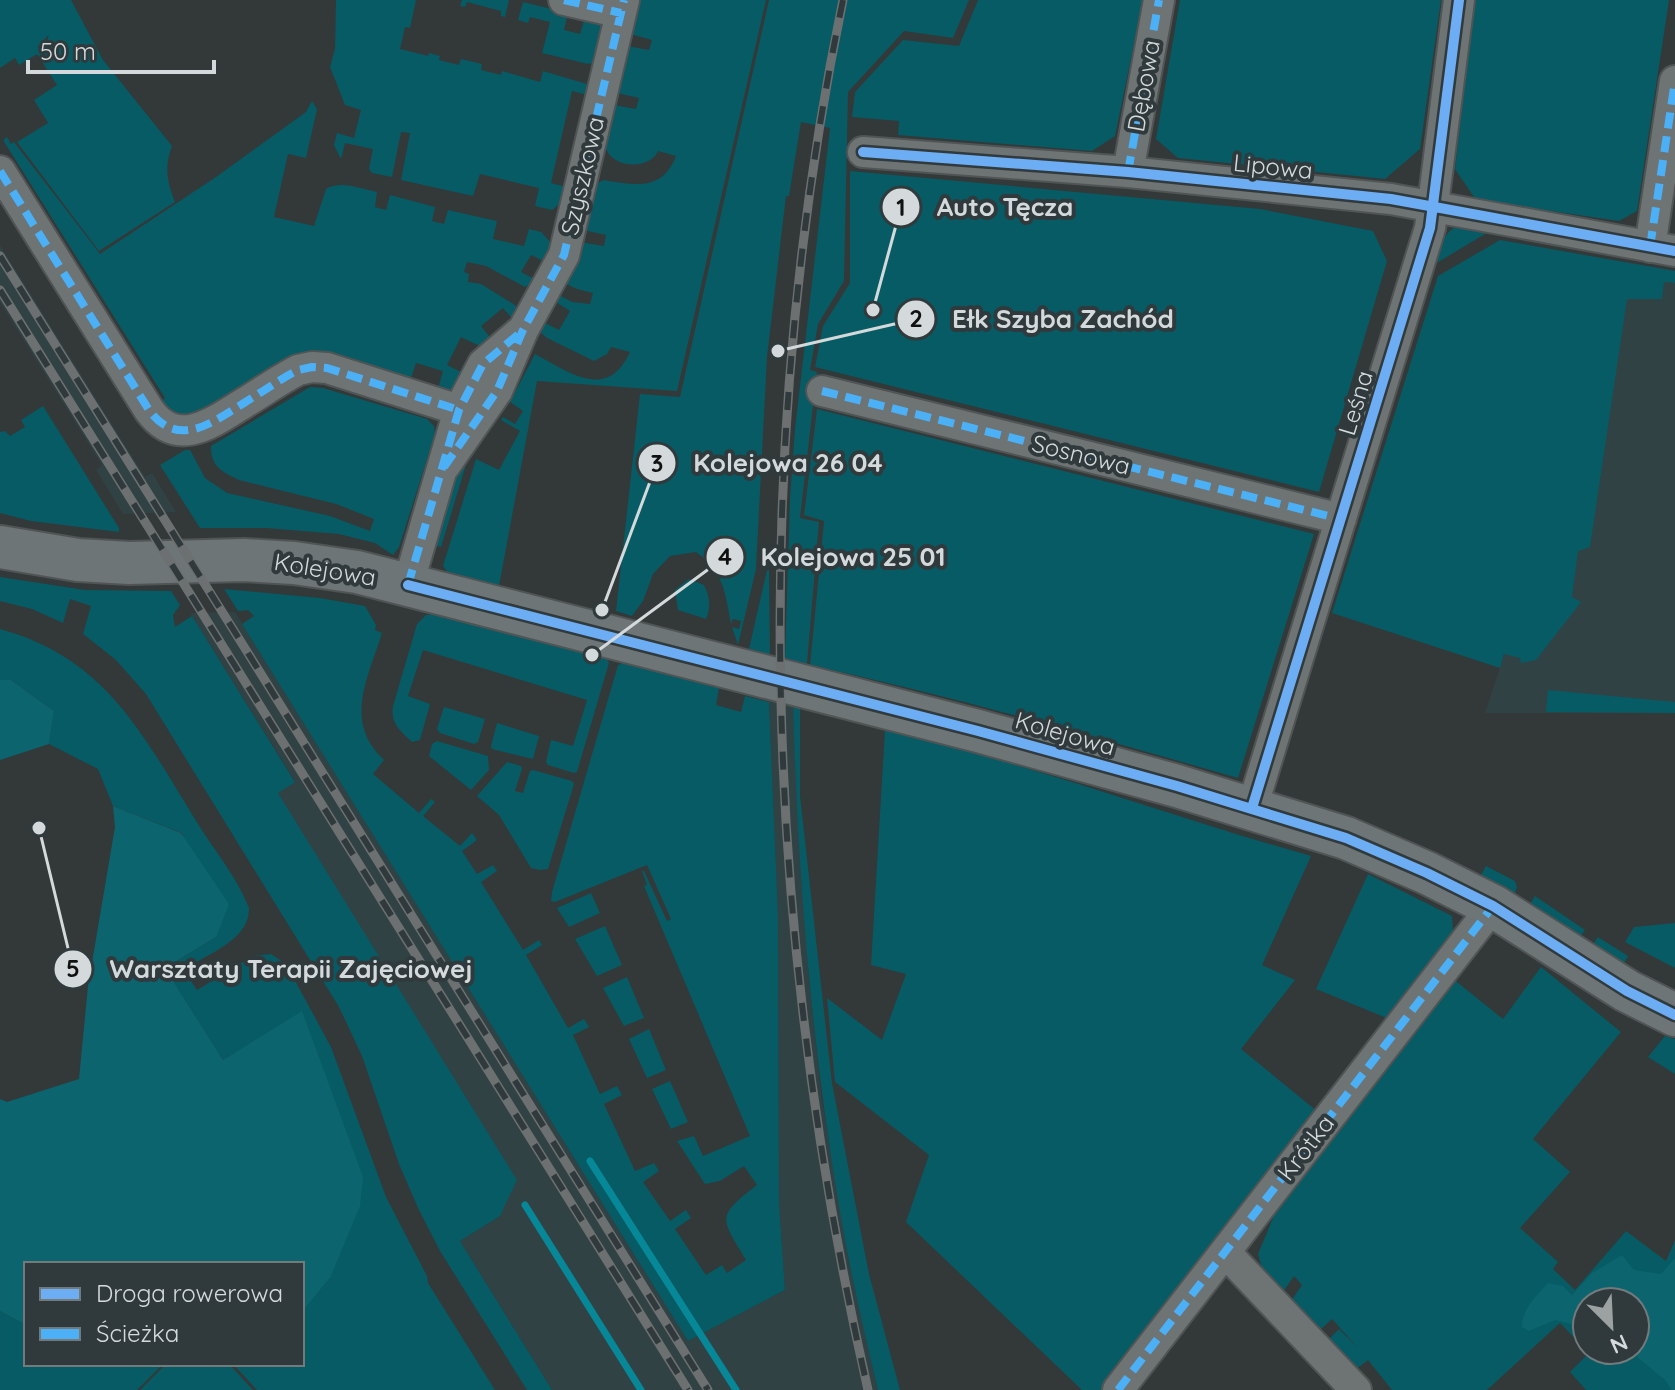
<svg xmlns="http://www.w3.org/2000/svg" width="1675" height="1390" font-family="Quicksand,sans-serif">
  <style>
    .built { fill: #314245 }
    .green { fill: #075b64; fill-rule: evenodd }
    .forest { fill: #0c646f }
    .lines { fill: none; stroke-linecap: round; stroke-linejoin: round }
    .stream { stroke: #078898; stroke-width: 7 }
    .street-casing { stroke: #505455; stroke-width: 34 }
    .secondary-casing { stroke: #505455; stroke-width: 46 }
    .street { stroke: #6e7373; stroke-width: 30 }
    .secondary { stroke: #6e7576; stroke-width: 42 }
    .rail-casing { stroke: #6d7071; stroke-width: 9 }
    .rail { stroke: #303a3c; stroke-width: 6; stroke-dasharray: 18; stroke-linecap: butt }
    .quiet { stroke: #4cb0f7; stroke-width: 8; stroke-dasharray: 16 8; stroke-linecap: butt }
    .cycleway-casing { stroke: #303a3c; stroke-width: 15 }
    .cycleway { stroke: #6dadf4; stroke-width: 10 }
    .labels { text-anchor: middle; stroke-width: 8; stroke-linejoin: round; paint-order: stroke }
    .street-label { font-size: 24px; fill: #d4dadb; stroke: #303a3c }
    .leader { fill: none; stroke: #d4dadb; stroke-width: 3 }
    .callout-dot { fill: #d4dadb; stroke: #303a3c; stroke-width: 3 }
    .mark-label { font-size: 24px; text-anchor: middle; font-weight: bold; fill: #111 }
    .callout-label { font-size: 26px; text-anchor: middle; font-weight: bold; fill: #d4dadb; stroke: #303a3c; stroke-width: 8; stroke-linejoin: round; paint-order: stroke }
  </style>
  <rect width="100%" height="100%" fill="#333839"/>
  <path class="built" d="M0,245L145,477L152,473L176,512L123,514L96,470L102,465L0,302Z
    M1633,263L1675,271V713H1485Z
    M235,612L688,1341L785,1290L779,1203L778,914L769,702L793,705L809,979L822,1100L849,1262L878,1390H552L460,1241L500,1216L277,792L295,781L190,613Z"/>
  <path class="green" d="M0,0H71L103,60L172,146C164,167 167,181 175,202L99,251L17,142L48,123L34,100L57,85L37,54L19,65L15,58L0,68Z
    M336,0H416L410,28L405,27L400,49L428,56L429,53L440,56L439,60L459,65L461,59L482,64L481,70L501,75L502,71L540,82L543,71L587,84L591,89V96L572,91L551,183L570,188L565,200L552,210L535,206L539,188L480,174L473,196L401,180L410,133L401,132L392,177L372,173L369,169L373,149L345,143L341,159L334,145L337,133L354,138L361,110L345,105L330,67L335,49Z
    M462,0H509L505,17L501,16V11L467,2L465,7L460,6Z
    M638,0H766L677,391L537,381L499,586L449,574L443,566L476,459L499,470L520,431L501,420L503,417L515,424L523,411L510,402L535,354C569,372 607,402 630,352L611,347L607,354L594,361L547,338L541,333L543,322L559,330L570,311L554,301L557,294L572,302L590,304L593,293L577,289L564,283L580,242L604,246L606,235L583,230L593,186L603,180C635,185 662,192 676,156L658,151C649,172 605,168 605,142C605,131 611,116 614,105L636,109L639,98L617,93L627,46L649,50L652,40L630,34Z
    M769,0H969L953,38L904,31L848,92L844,281L818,324L810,370L817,372L800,518L819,522L807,664L785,659L790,498L795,429L830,128L801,122L789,196H786L767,357L756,569L738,645L732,627L739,629L741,621L733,619L731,624C725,592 724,572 696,552L670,556L653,574L643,601L632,616L616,611L640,394L680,397Z
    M978,0H1143L1115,136L1092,151L898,135L899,121L852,117L855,92L903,40L959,46Z
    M1180,0H1441L1420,149L1385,179L1178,158L1156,139Z
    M1475,0H1669L1637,211L1619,221L1476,200L1455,169Z
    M523,2L568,13L564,30L580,34L585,17L597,21L604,29L597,62L588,64L542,53L550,22L530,17L528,23L518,20Z
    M312,101L317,109L306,158L288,154L274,217L314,226L326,189C341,180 361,189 377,192L375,207L386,210L390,195L435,207L432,221L444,224L448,210L497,221L493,239L524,246L529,229L541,232L552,244L548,263L531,255L521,272L538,281L525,287L486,266L467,262L464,272L469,274L468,282L481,284L515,305L518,310L516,323L503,308L481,326L493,341L484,348L461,337L447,365L467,375L456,394L438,389L443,371L416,363L410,381L327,357L201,415H174L159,403L165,398L3,140L7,137L11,144L14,142L100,254L216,177L306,112Z
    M850,171L1260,209L1373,231L1387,261L1319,492L815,367L823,326L850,283Z
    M1457,226L1490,231L1435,264C1439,249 1442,234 1457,226Z
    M1500,240L1675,271V283L1664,282L1662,299H1627L1590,547L1578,551L1572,597L1581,602L1536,660L1521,663L1520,658L1504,654L1500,668L1332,613L1438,276Z
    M310,387L323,388L427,419L434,426L435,434L399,547L393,555L375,543L339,534L266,528H200L160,465L185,450H190L205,478L227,493L330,516L370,531L374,519L336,504L239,480C223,473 210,466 211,446Z
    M43,406L119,528V532L31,521L0,513V432L5,431L10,436L25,427L21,420Z
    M817,409L1314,534L1238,778C1096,737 955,697 810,665L824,521L804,515Z
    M469,455L441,547L433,545L460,459Z
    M767,570H769L770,655L749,649Z
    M0,577L85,590L171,591L180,605L173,615L175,627L192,616L295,782L278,793L517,1180L500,1216L460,1241L552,1390H527L440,1251L418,1208L399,1164L362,1056L339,1007L146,694L116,660L83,634L91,606L70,599L63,623L32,609L0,601Z
    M689,579L704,585C710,597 711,607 706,619L678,610L675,590Z
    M224,589L320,598L365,606L376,625L375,630L382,633C368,678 343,722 384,760L373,774L419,813L431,799L435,802L423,816L460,846L472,833L477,840L462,851L477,874L493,865L497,871L481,882L523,950L539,940L542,945L526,955L568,1028L584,1019L589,1027L573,1035L600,1094L617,1086L622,1095L604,1104L635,1171L654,1163L659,1171L643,1182L670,1221L686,1210L691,1218L675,1229L706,1275L722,1265L727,1273L746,1260C721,1218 715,1217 757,1185L744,1166L720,1181L705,1184L677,1141L694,1136L703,1156L750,1136L644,886L647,885L642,871H644L667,921L671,919L647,865L555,902L551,901L552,892L618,665L623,663L719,688L716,705L741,712L745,696L769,702L778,914L779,1203L785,1290L688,1341L242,624L254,616L248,610L238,611Z
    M433,614L607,659L609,663L577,772L574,773L548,765L546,762L551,740L573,746L587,700L423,650L408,696L430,704L420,740L412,742C400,731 390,723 393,706L417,624L426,615Z
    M0,629C107,658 144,737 198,824C215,851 238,879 249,908C250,941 206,954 184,970L197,990L253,956L271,954L286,964L331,1047L386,1197L427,1276L428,1283L495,1390H257L233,1364H302V1312L330,1278L302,1012L223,1060L165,968L216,937L182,833L113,806L98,769L49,744L54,711L11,680H0Z
    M1548,690L1675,702V713L1546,712Z
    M793,705L800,706V796L832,1083L869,1274L900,1390H878C864,1331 850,1272 840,1212C811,1044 798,875 793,705Z
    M444,707L485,719L478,742L474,744L440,733L437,729Z
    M497,723L539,736L533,759L492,749L491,746Z
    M885,730C1029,763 1169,816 1311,856L1262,965L1295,980L1241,1049L1318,1112L1105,1390H1082L906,1222L929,1155L835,1082L827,998L882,1040L906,974L871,965Z
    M437,741L488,756L489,770L471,790L429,756L432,744Z
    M507,762L521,766L522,769L515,791L523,793L530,771L533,770L572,781L574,784L548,869L540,870L531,868L499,815L477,796Z
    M1486,866L1515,881L1517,887L1515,893L1508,896L1478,880Z
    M1368,874L1452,916L1453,932L1389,1019L1316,989Z
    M591,893L600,913L569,927L557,908Z
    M1535,896L1585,930L1578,940L1528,907Z
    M1675,923V968L1625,942L1634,927Z
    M605,926L622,965L597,976L575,939Z
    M1598,937L1628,956L1621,969L1590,949Z
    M1541,967L1621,1032L1533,1139L1570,1172L1520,1228L1558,1262L1553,1269L1575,1290L1626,1231L1666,1261L1675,1240V1390H1586L1570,1372L1589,1353L1560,1323L1487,1390H1392L1368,1360L1355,1370L1328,1340L1339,1329L1358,1348L1332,1319L1319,1331L1291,1301L1302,1285L1294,1276L1283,1292L1262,1268L1258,1254L1285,1189L1452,978L1503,1019ZM1587,1302H1635V1350H1587Z
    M627,977L644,1018L624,1026L603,988Z
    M649,1029L666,1070L647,1078L629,1039Z
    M1665,1036L1675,1039V1074L1648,1057Z
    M670,1081L688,1122L671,1129L652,1089Z
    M0,1311L26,1325V1364H163L137,1390H0Z
    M166,1364H229L253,1390H140Z"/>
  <path class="forest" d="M0,680H11L54,711L49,744L0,760Z
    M113,806L181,833L229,904L216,937L165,968L223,1060L302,1011L363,1177L360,1206L330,1278L302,1312V1264H26V1325L0,1311V1099L7,1102L79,1079L88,986L115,827Z
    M1622,1255L1634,1270L1661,1274L1675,1258V1390H1672L1665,1380L1629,1350H1635V1302H1587V1328L1555,1320L1529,1331L1522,1327C1521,1310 1537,1295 1548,1283L1563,1286L1572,1295L1592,1273Z"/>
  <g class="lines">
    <path class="stream" d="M590,1161L736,1390
      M525,1205L641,1390"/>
    <defs>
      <path id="street" d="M564,0L621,13
        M863,152L1128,172L1391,199L1675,251
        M0,171L149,410C178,450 213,422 244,403C262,392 279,380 298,370L312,367L327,368L459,410
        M1128,172L1159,0
        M1650,247L1675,81
        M822,391L1341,519
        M444,467L497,391L523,330L564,255L624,0
        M408,585L459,410L483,364L519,333
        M1252,808L1430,228L1459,0
        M1226,1253L1356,1390
        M1118,1390L1493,906"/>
      <path id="secondary" d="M0,547L78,560L129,563L244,560L294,563L357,572L978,731L1177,786L1346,838L1427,873L1493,906L1627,991L1675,1015"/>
    </defs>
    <use href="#street" class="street-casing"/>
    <use href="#secondary" class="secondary-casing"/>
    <use href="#street" class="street"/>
    <use href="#secondary" class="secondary"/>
    <defs>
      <path id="rail" d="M843,0C748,460 764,933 868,1390
        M0,256L708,1390
        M0,290L688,1390"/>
    </defs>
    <use href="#rail" class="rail-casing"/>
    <use href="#rail" class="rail"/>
    <path class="quiet" d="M564,0L621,13
      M0,171L149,410C178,450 213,422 244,403C262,392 279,380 298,370L312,367L327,368L459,410
      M1128,172L1159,0
      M1650,247L1675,81
      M822,391L1341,519
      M444,467L497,391L523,330L564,255L624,0
      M408,585L459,410L483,364L521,332
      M1118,1390L1493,906"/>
    <defs>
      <path id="cycleway" d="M863,152L1128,172L1391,199L1675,251
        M408,585L978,731L1177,786L1346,838L1427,873L1493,906L1627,991L1675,1015
        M1252,808L1430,228L1459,0"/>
    </defs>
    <use href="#cycleway" class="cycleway-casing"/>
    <use href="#cycleway" class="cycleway"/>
  </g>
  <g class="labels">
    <g class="street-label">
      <text transform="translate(1144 86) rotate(-80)" y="8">Dębowa</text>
      <text transform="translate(1273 167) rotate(6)" y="8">Lipowa</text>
      <text transform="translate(583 176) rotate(-77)" y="8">Szyszkowa</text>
      <text transform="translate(1356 403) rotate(-73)" y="8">Leśna</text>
      <text transform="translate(1081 455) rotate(14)" y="8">Sosnowa</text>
      <text transform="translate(325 570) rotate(9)" y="8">Kolejowa</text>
      <text transform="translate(1065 734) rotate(16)" y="8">Kolejowa</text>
      <text transform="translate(1306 1148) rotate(-52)" y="8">Krótka</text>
    </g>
  </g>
  <path class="leader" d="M873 310L901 207M778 351L916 319M602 610L657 463M592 655L725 557M39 828L73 969"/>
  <g class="callout-dot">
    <circle cx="873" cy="310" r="8"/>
    <circle cx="778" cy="351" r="8"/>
    <circle cx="602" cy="610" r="8"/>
    <circle cx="592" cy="655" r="8"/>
    <circle cx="39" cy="828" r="8"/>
    <circle cx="901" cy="207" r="20"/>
    <circle cx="916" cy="319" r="20"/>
    <circle cx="657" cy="463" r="20"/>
    <circle cx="725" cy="557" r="20"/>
    <circle cx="73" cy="969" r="20"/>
  </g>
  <g class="mark-label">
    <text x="901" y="216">1</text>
    <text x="916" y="327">2</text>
    <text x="657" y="472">3</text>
    <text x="725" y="565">4</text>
    <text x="73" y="977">5</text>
  </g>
  <g class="callout-label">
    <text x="1005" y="216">Auto Tęcza</text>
    <text x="1063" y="328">Ełk Szyba Zachód</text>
    <text x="788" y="472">Kolejowa 26 04</text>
    <text x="853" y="566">Kolejowa 25 01</text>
    <text x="291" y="978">Warsztaty Terapii Zajęciowej</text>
  </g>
  <rect x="24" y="1262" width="280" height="104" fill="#303a3c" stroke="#727a7c" stroke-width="2"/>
  <rect x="40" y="1288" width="40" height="12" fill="#6dadf4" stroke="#727a7c" stroke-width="2"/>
  <text x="96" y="1302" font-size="24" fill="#d4dadb">Droga rowerowa</text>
  <rect x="40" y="1328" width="40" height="12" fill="#4cb0f7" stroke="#727a7c" stroke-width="2"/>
  <text x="96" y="1342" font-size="24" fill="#d4dadb">Ścieżka</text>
  <g transform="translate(1611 1326) rotate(156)"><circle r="38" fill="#303a3c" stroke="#727a7c" stroke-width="2"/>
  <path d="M0-6L14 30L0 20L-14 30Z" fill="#9ca1a2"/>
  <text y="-12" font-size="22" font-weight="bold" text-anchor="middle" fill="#d4dadb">N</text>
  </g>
  <path d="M28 60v12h186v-12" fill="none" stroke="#d4dadb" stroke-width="4"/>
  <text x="40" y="60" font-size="24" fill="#d4dadb" stroke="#303a3c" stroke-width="6" paint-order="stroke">50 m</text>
</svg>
